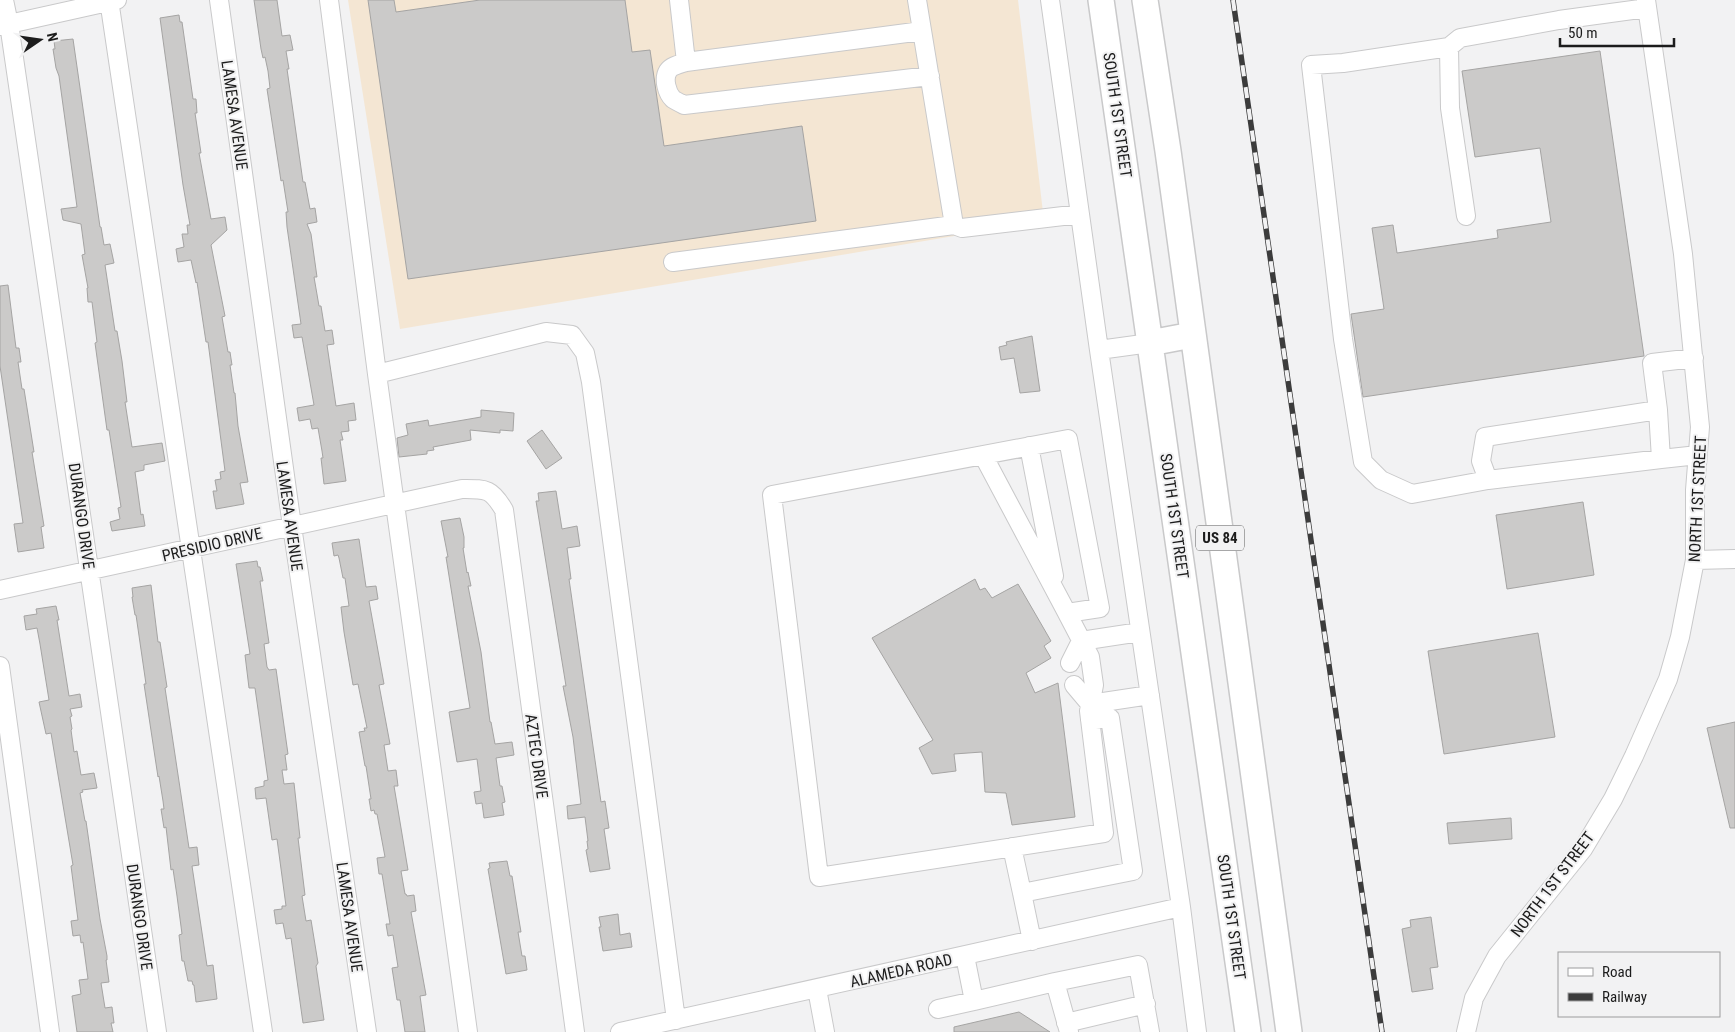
<svg xmlns="http://www.w3.org/2000/svg" width="1735" height="1032" font-family="'Roboto Condensed',sans-serif">
  <style>
    .industrial { fill: #f4e6d3 }
    .building { fill: #cbcac9; stroke: #a5a4a3 }
    .lines { fill: none; stroke-linecap: round; stroke-linejoin: round }
    .minor-casing { stroke: #c9c9ca; stroke-width: 20 }
    .highway-casing { stroke: #c9c9ca; stroke-width: 28 }
    .minor { stroke: #fff; stroke-width: 18 }
    .highway { stroke: #fff; stroke-width: 25 }
    .rail-casing { stroke: #3c3c3c; stroke-width: 5.5 }
    .rail { stroke: #f2f2f3; stroke-width: 4; stroke-dasharray: 11; stroke-linecap: butt }
    .labels { text-anchor: middle; stroke-width: 4; stroke-linejoin: round; paint-order: stroke }
    .shield { fill: #f2f2f3; stroke: #5c5c5c; stroke-width: 1 }
    .shield-label { font-size: 15px; font-weight: bold; fill: #1c1c1c }
    .street-label { font-size: 16px; fill: #1c1c1c; stroke: #f2f2f3 }
  </style>
  <rect width="100%" height="100%" fill="#f2f2f3"/>
  <path class="industrial" d="M348,0H1018L1044,221L400,329Z"/>
  <path class="building" d="M254,0H277L282,36L290,35L293,50L286,51L289,69H287L303,182H305L310,209L315,208L317,222L307,224L311,234L317,277H314L319,306H321L325,331L332,330L334,344L327,345L336,406L354,403L356,420L348,421L349,431L341,432L343,440H340L346,481L324,484L321,458H323L322,451L318,428L312,429L310,419L299,421L297,408L314,405L302,337L294,338L292,325L301,324L287,227L286,212H288L283,180L281,181L267,89L270,88L268,71L265,57L263,58L261,49Z
    M368,0H394L396,12L480,0H625L632,52L650,50L664,146L802,126L816,221L408,279Z
    M179,15L180,22H182L193,99H196L197,113H195L201,153H199L211,219L225,217L227,230L211,245L225,316L222,317L228,352H230L232,365H230L234,393H235L238,426L248,482L240,483L244,504L216,509L213,491H217L215,480L221,479L220,472L225,471L208,342H206L197,282L196,283L191,260L178,262L176,249L184,247L182,234H188L187,225H190L183,185L160,18Z
    M73,39L100,227H101L104,245L110,244L114,263L105,265L115,331H117L122,361L127,402H125L132,447L162,443L165,461L144,465V470L135,472L141,515L143,514L145,526L112,531L110,522L120,519L118,508L121,507L109,430H107L95,343L97,342L92,302H88L87,288H88L82,255L85,254L81,224L63,220L61,209L77,207L59,76L56,68L53,49H55L54,41Z
    M1600,51L1644,356L1363,397L1351,314L1384,309L1372,228L1393,225L1397,253L1498,238L1497,230L1551,222L1540,148L1475,157L1462,71Z
    M8,285L16,348H19L21,362H18L22,389H24L34,452H32L44,526L41,527L44,548L18,552L14,524L23,523L0,366V286Z
    M1032,336L1040,391L1020,393L1014,358L1001,360L999,347L1007,345L1006,342Z
    M481,410L514,413L513,431L500,430V433L470,430L471,440L433,447L434,450L427,451V454L399,457L397,438L408,435L406,424L428,420L429,426L481,417Z
    M542,430L562,458L546,469L527,441Z
    M556,491L562,529L577,526L580,546L567,548L571,579H569L601,802L605,801L609,828L604,829L610,869L590,872L586,850L588,849L587,841H588L585,817L568,819L567,806L581,804L573,737L563,686H566L536,501H539L538,493Z
    M1583,502L1594,575L1507,589L1496,515Z
    M460,518L464,537V548H463L467,573L468,572L471,586H468L481,652L490,722H491L495,744L512,742L514,755L496,758L500,786H502L505,802L502,803L504,815L484,818L482,803L476,804L474,792L481,791L477,759L457,762L449,712L470,708L446,557H448L441,521Z
    M359,539L366,587L376,586L378,599L369,601L384,684L379,685L390,744L384,745L388,771L396,770L398,786H394L408,870L401,871L405,894H406L407,896L414,895L416,911L411,912L426,995L420,996L425,1032H405L400,1000H397L392,968L398,967L393,935L388,936L386,924H390L382,874H379L377,858L385,857L377,814H375L374,810L371,811L369,799H371L366,766H365L359,732L365,731L364,728H367L358,684L353,685L344,632L341,607L349,606L345,578H343L339,558L338,555L334,556L332,543Z
    M257,561L258,567H260L263,581H260L269,643L264,644L267,667L269,670L276,669L288,754L285,755L287,770H282L284,784L294,783L300,838H298L305,895L302,896L306,921L311,920L318,963L316,966L324,1020L303,1023L291,938L286,939L283,923L276,924L274,910L282,909V906H286L277,839L272,840L266,798L256,799L255,788L264,786V781L268,780L255,688H249L245,655L250,654L236,564Z
    M975,579L980,590L985,588L992,598L1018,584L1051,641L1044,646L1051,658L1026,673L1035,693L1058,683L1075,817L1012,825L1006,793L985,792L982,752L954,754L956,771L932,774L919,748L933,740L872,638Z
    M151,585L158,642H160L167,687L165,688L189,848L197,847L199,865L192,866L207,966L213,965L217,999L196,1002L194,985H193L192,981H188L184,961H182L179,935L182,934L177,896L173,869L171,870L166,827L164,828L161,809H164L163,801L159,776L158,777L144,684H146L136,615H135L132,597H133L132,588Z
    M56,606L59,620H57L69,696L80,694L82,707L70,709L72,716L70,717L72,729L71,730L74,752L77,751L81,775L94,773L97,788L82,790L83,792L80,793L85,821H86L100,919L107,956V960H106L109,982L101,983L105,1008L112,1007L114,1023H111L113,1032H77L72,996L81,994L79,980L88,979L83,942L81,943L80,935L73,936L71,921L78,920L71,866L73,865L51,733L46,734L39,702L49,700L40,644L37,628L26,630L24,616L37,614L36,609Z
    M1538,633L1555,737L1444,754L1428,651Z
    M1735,722V828H1730L1707,728Z
    M1511,818L1512,839L1449,844L1447,823Z
    M507,861L510,876H512L518,914L521,932H518L522,956H525L527,970L506,974L488,869L490,868L489,863Z
    M618,914L620,935L630,933L632,947L603,951L599,927H601L599,917Z
    M1431,917L1438,967L1430,968L1433,989L1412,992L1402,929L1411,927L1410,920Z
    M1019,1012L1050,1032H954V1027Z"/>
  <g class="lines">
    <defs>
      <path id="minor" d="M4,0L9,24L157,1032
        M109,0L263,1032
        M219,0L292,526L367,1032
        M329,0L377,374L468,1032
        M679,0L686,62
        M917,0L954,225L962,228L1080,214
        M1050,0L1099,350L1181,907L1197,1032
        M0,26L117,0
        M922,31L686,62C680,64 671,66 668,71C663,79 667,93 673,99C676,101 680,103 684,105L930,76
        M1449,47L1343,63L1311,65L1343,339L1363,462L1381,480L1412,494L1488,480
        M1466,216L1450,108L1449,47L1460,38L1559,20L1647,8
        M673,262L954,225
        M1099,350L1150,343
        M1694,358L1652,363L1658,410L1661,459L1698,455
        M377,374L546,332L572,335L585,353L591,382L676,1020
        M1658,410L1485,437L1481,461L1488,480L1661,459
        M1029,446L1054,576
        M983,455L1067,613L1100,608L1068,439L772,495L819,877L1104,833L1089,711L1094,685L1090,657L1067,613
        M1695,560L1735,559
        M0,590L462,489C486,489 491,488 504,510L575,1032
        M1070,663L1081,641L1140,632
        M0,666L50,1032
        M1074,685L1090,704
        M1090,704L1150,695
        M1012,847L1022,893
        M1032,941L1022,893L1133,871L1110,718L1090,720
        M965,956L974,1001L1055,982L1069,1032
        M1055,982L1138,965L1150,1032
        M817,989L825,1032
        M938,1009L974,1001
        M1066,1023L1146,1004
        M620,1032L1181,907
        M1466,1032L1474,998L1497,956L1583,849L1613,799L1634,756L1668,679L1680,637L1695,560V490L1700,427L1683,254L1646,0"/>
      <path id="highway" d="M1101,0L1248,1032
        M1145,0L1168,151L1289,1032
        M1150,343L1192,335"/>
    </defs>
    <use href="#minor" class="minor-casing"/>
    <use href="#highway" class="highway-casing"/>
    <use href="#minor" class="minor"/>
    <use href="#highway" class="highway"/>
    <defs>
      <path id="rail" d="M1233,0L1382,1032"/>
    </defs>
    <use href="#rail" class="rail-casing"/>
    <use href="#rail" class="rail"/>
  </g>
  <g class="labels">
    <rect class="shield" x="1196" y="525.5" width="48" height="25" rx="4"/>
    <g class="shield-label">
      <text x="1220" y="543">US 84</text>
    </g>
    <g class="street-label">
      <text transform="translate(235 115) rotate(82)" y="6">LAMESA AVENUE</text>
      <text transform="translate(1118 115) rotate(82)" y="6">SOUTH 1ST STREET</text>
      <text transform="translate(1697 499) rotate(-87)" y="6">NORTH 1ST STREET</text>
      <text transform="translate(82 516) rotate(82)" y="6">DURANGO DRIVE</text>
      <text transform="translate(290 516) rotate(82)" y="6">LAMESA AVENUE</text>
      <text transform="translate(1175 516) rotate(82)" y="6">SOUTH 1ST STREET</text>
      <text transform="translate(212 544) rotate(-13)" y="6">PRESIDIO DRIVE</text>
      <text transform="translate(537 756) rotate(82)" y="6">AZTEC DRIVE</text>
      <text transform="translate(1552 884) rotate(-53)" y="6">NORTH 1ST STREET</text>
      <text transform="translate(140 917) rotate(82)" y="6">DURANGO DRIVE</text>
      <text transform="translate(350 917) rotate(82)" y="6">LAMESA AVENUE</text>
      <text transform="translate(1232 917) rotate(82)" y="6">SOUTH 1ST STREET</text>
      <text transform="translate(901 970) rotate(-13)" y="6">ALAMEDA ROAD</text>
    </g>
  </g>
  <rect x="1558" y="952" width="162" height="65" fill="#f2f2f3" stroke="#9c9c9d"/>
  <rect x="1568" y="968" width="25" height="8" fill="#ffffff" stroke="#9c9c9d"/>
  <text x="1602" y="977" font-size="15" fill="#1c1c1c">Road</text>
  <rect x="1568" y="993" width="25" height="8" fill="#3c3c3c" stroke="#9c9c9d"/>
  <text x="1602" y="1002" font-size="15" fill="#1c1c1c">Railway</text>
  <g transform="translate(40 40) rotate(77)" stroke="#f2f2f3" stroke-width="4" paint-order="stroke">
  <path d="M0-4L9 19L0 12L-9 19Z" fill="#1c1c1c"/>
  <text y="-8" font-size="14" font-weight="bold" text-anchor="middle" fill="#1c1c1c">N</text>
  </g>
  <path d="M1560 38v8h114v-8" fill="none" stroke="#1c1c1c" stroke-width="2.5"/>
  <text x="1568" y="38" font-size="15" fill="#1c1c1c" stroke="#f2f2f3" stroke-width="4" paint-order="stroke">50 m</text>
</svg>
